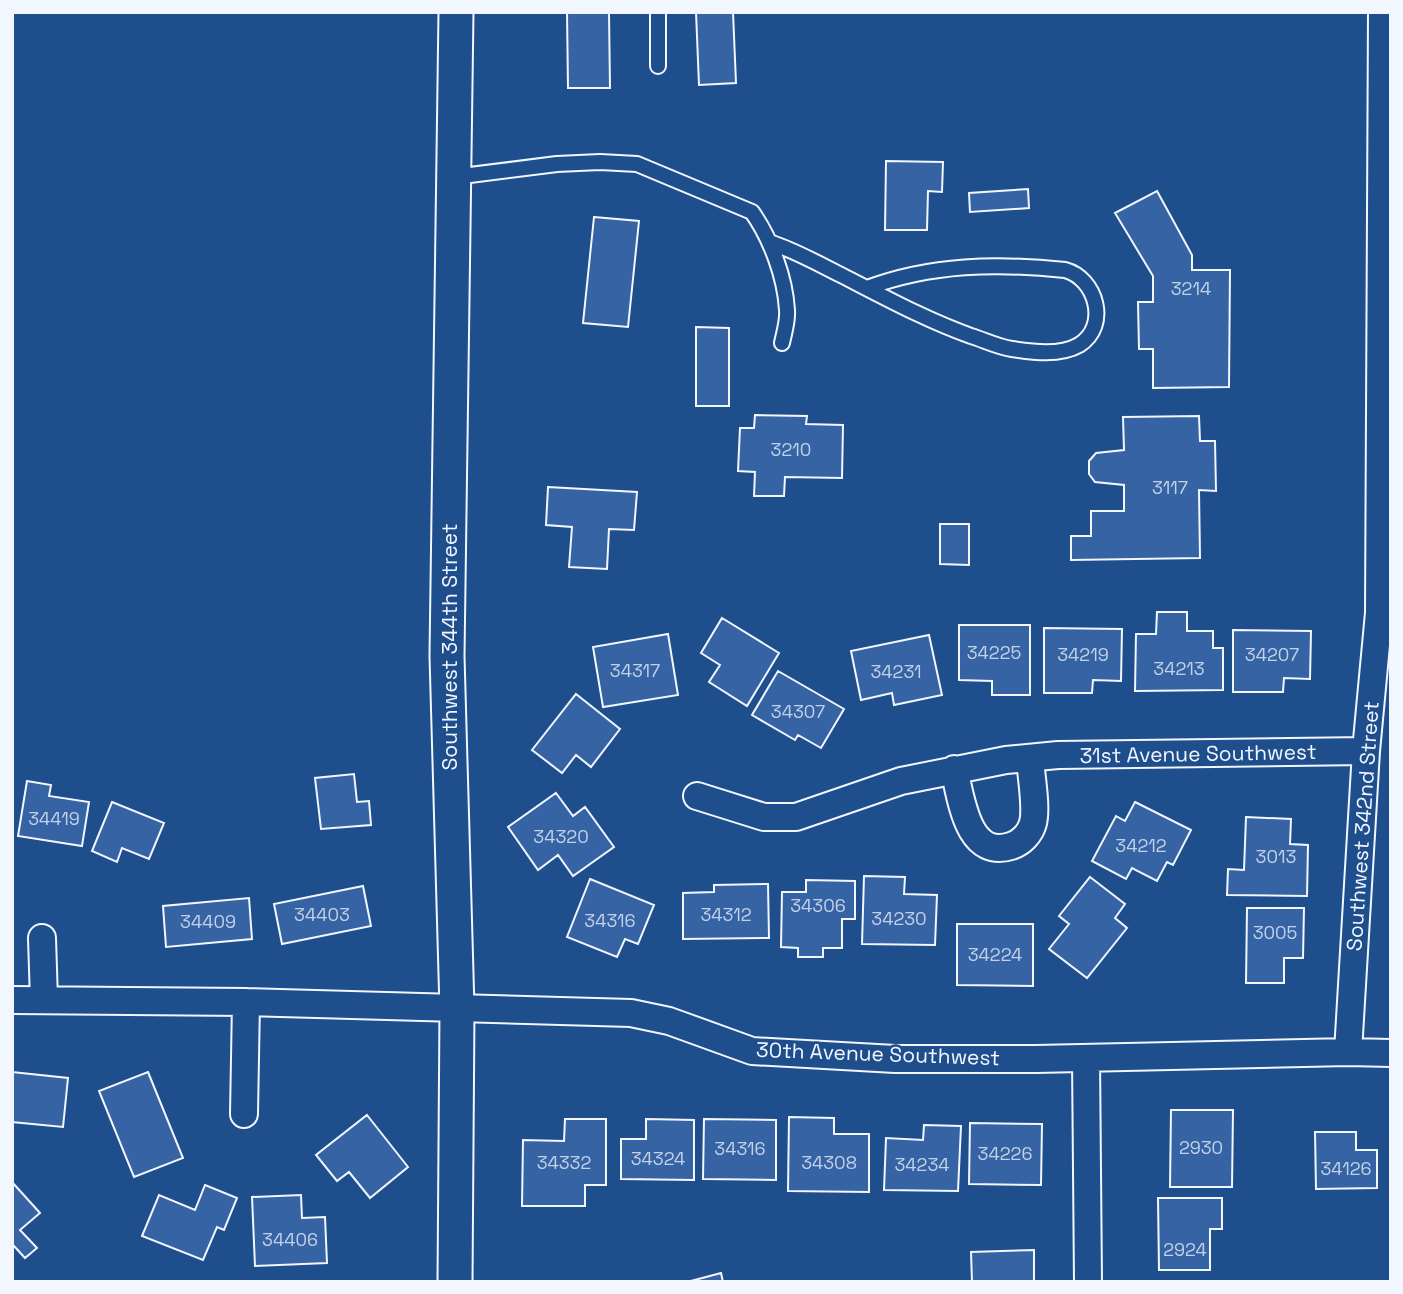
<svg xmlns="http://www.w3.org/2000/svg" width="1403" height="1294" font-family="'Space Grotesk',sans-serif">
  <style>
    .building { fill: #3563a3; stroke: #f2f6ff; stroke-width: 2 }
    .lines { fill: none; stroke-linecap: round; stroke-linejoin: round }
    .service-casing { stroke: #f2f6ff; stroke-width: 18 }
    .minor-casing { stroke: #f2f6ff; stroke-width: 30 }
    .tertiary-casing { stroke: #f2f6ff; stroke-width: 37 }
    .service { stroke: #1f4e8c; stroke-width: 14 }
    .minor { stroke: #1f4e8c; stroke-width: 26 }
    .tertiary { stroke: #1f4e8c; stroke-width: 33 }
    .labels { text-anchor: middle; stroke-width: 5; stroke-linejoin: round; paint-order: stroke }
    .number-label { font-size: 18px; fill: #c3d1e8 }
    .street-label { font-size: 21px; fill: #f2f6ff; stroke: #1f4e8c }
  </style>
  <rect width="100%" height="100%" fill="#1f4e8c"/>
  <path class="building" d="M567,12H609L610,88H568Z
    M696,12H733L736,83L699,85Z
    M886,161L943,162L942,192L928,191L927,230H885Z
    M1028,189L1029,208L970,212L969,193Z
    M1157,191L1192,255V270H1230L1229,387L1153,388V349H1139L1138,302H1153V276L1115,213Z
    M594,217L639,221L628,327L583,323Z
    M696,327L729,328V406H696Z
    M755,415L807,416L806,424L843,425L842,478L785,477L784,496H754L755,472L738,471L740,428H754Z
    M1199,416L1200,441H1215L1216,491L1199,490L1200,558L1071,560V536H1091V511H1124V485L1095,482L1089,474V461L1096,453L1124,450L1123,417Z
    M548,487L637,492L634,530L609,529L607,569L569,567L572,527L546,525Z
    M940,524H969V565L940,564Z
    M1157,612H1187V631H1213V648H1223V690L1135,691L1136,634H1156Z
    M722,618L779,653L747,706L709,682L720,665L701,653Z
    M959,625H1030V695H992V681L959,680Z
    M1044,628L1122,629L1121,681L1093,680L1092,693H1044Z
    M1233,630L1311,631L1310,679L1284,678L1283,692H1233Z
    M668,634L678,695L603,707L593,647Z
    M929,635L942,695L894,705L892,693L861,700L851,651Z
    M778,671L844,709L821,748L798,735L795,740L752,715Z
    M576,694L620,729L591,767L576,755L562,773L532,750Z
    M354,774L357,802L369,801L371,825L321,829L315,778Z
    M27,781L51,785L49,796L89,802L82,846L18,836Z
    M556,793L573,816L585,807L614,847L573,876L558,855L538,870L508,827Z
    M112,802L164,823L149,859L122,848L117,862L92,851Z
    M1135,802L1191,830L1173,865L1167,862L1157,881L1132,868L1126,879L1092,861L1116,816L1125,821Z
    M1246,817L1291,819L1290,844L1308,845L1307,896L1227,895L1228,869L1244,870Z
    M864,876L905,877L904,894L937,895L935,945L862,944Z
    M1090,877L1125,904L1115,918L1127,928L1087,978L1049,949L1069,924L1059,916Z
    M590,879L654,905L638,944L625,939L617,957L567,937Z
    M806,880L855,881V919H842V948H823V957H798V948L781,947L782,892H806Z
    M768,884L769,938L683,939V893L714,892V885Z
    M363,886L371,926L282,944L274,904Z
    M249,898L252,939L166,947L163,906Z
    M1247,908H1304L1303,958H1284V983H1246Z
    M957,924H1033V986L957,985Z
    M12,1072L68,1078L63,1127L12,1122Z
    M148,1072L183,1158L134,1177L99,1091Z
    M1171,1110H1233L1232,1187H1170Z
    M367,1115L408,1167L370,1198L349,1172L337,1181L316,1155Z
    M789,1117L834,1118V1134H869V1192L788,1191Z
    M565,1119H606V1185H585V1206H522L523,1140L564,1141Z
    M646,1119L694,1120V1180L621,1179V1139H646Z
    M704,1119L776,1120V1180L703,1179Z
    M970,1123L1042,1124L1041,1185L969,1184Z
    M924,1125L961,1126L958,1191L884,1190L886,1138L923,1140Z
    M1315,1132H1356V1150H1377V1188L1316,1189Z
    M12,1182L40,1213L20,1230L37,1248L25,1258L14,1246L12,1248Z
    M205,1185L237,1198L224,1230L217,1227L203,1260L142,1236L159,1195L195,1210Z
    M301,1195L302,1218L325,1217L327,1263L255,1266L252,1197Z
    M1158,1198H1222V1229H1210V1270H1159Z
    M1034,1250V1282H972L971,1252Z
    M721,1273L723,1282H687Z"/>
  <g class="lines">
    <defs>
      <path id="service" d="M658,12V66
        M454,177L557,164L600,162L637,164L752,212C771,239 785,277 787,310C788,321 784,333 782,343
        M769,242C794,250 817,263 841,275C884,297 926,320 971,336C984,340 998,347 1012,349C1032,352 1060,356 1079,345C1110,326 1096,278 1065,270C997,263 931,264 867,288"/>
      <path id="minor" d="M954,769C961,797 967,860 1011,846C1021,843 1030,834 1033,823C1037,807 1031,776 1030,758
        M697,796L764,817H796L901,781L1006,760L1058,755L1366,751
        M42,938L44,1000
        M12,1000L246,1002L631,1013L669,1021L752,1051L895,1059H1036L1348,1052L1391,1053
        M1348,1052L1366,751L1379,613L1382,12
        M1086,1058L1088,1282
        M244,1114L246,1002"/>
      <path id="tertiary" d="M455,1282L457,1009L447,656L456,12"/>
    </defs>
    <use href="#service" class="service-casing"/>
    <use href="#minor" class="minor-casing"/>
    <use href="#tertiary" class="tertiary-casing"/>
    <use href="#service" class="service"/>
    <use href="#minor" class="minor"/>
    <use href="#tertiary" class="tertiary"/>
  </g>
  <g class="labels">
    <g class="number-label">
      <text x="1191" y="295">3214</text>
      <text x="791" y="456">3210</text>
      <text x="1170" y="494">3117</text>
      <text x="994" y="659">34225</text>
      <text x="1083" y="661">34219</text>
      <text x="1272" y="661">34207</text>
      <text x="1179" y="675">34213</text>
      <text x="635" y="677">34317</text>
      <text x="896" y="678">34231</text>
      <text x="798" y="718">34307</text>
      <text x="54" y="825">34419</text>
      <text x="561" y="843">34320</text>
      <text x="1141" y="852">34212</text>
      <text x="1276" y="863">3013</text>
      <text x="818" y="912">34306</text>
      <text x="322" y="921">34403</text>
      <text x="726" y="921">34312</text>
      <text x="899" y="925">34230</text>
      <text x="610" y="927">34316</text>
      <text x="208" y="928">34409</text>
      <text x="1275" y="939">3005</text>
      <text x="995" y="961">34224</text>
      <text x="1201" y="1154">2930</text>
      <text x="740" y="1155">34316</text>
      <text x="1005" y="1160">34226</text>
      <text x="658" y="1165">34324</text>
      <text x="564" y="1169">34332</text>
      <text x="829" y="1169">34308</text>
      <text x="922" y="1171">34234</text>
      <text x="1346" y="1175">34126</text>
      <text x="290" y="1246">34406</text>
      <text x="1185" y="1256">2924</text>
    </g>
    <g class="street-label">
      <text transform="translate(450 647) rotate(-90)" y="7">Southwest 344th Street</text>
      <text transform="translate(1198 754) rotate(-1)" y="7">31st Avenue Southwest</text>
      <text transform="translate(1363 826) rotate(-86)" y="7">Southwest 342nd Street</text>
      <text transform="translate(878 1054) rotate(2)" y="7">30th Avenue Southwest</text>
    </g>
  </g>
  <rect width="1403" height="1294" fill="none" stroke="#f2f6ff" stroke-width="28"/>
</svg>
